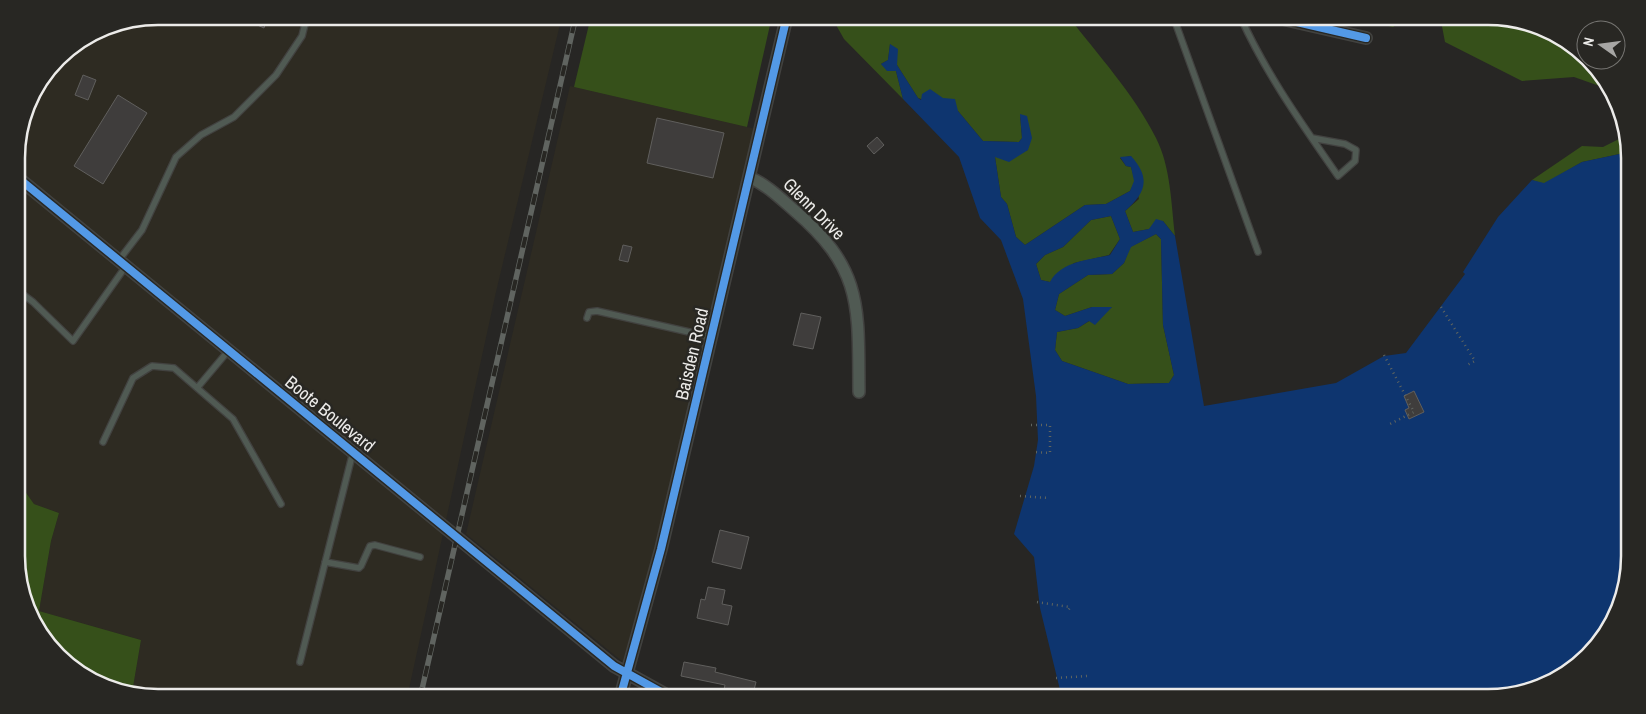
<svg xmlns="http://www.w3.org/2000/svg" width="1646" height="714" font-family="'Archivo Narrow',sans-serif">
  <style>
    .built { fill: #2e2b22 }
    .green { fill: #36501a }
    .water { fill: #0e356f; fill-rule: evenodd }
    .building { fill: #3f3d3c; stroke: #605f5d }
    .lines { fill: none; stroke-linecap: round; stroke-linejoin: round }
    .lane-casing { stroke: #424240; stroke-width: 8 }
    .street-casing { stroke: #424240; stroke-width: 14 }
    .path { stroke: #5f6560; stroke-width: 2.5; stroke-dasharray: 1 4; stroke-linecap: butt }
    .lane { stroke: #505a53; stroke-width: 5.5 }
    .street { stroke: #505a53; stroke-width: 11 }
    .rail-casing { stroke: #606460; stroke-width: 5.5 }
    .rail { stroke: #282723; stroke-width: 4; stroke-dasharray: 11; stroke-linecap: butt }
    .cycleway-casing { stroke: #282723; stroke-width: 11 }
    .cycleway { stroke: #5399e6; stroke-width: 8 }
    .labels { text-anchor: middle; stroke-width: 5; stroke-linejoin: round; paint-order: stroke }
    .street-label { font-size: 18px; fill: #ecebe9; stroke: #282723 }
    .rim { fill: none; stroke: #ecebe9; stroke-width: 2.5 }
  </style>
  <rect width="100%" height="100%" fill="#272624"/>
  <path class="built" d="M158,16H562L496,292L407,698H158L132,693L141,640L39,611L51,541L59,513L34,504L17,480V148L31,95L64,52L104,27Z
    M570,86L756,129L671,489L623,662L466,534Z"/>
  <path class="green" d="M591,16H772L747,127L574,87Z
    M831,16H1068C1098,55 1134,94 1156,138C1171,168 1171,203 1175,236L1163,221L1149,229L1133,232L1125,211L1139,199L1131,156L1120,158L1126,166L1131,167L1135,181L1130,191L1106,204L1085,205L1025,245L1016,237L1007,204L1001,197L995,157L1028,150L1020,114L1022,138L1019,142L983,141L958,111L918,98L897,65V55L890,44L888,60L881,64L896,71L903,99L844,39Z
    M1340,16H1409L1393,27Z
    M1440,16H1488L1542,27L1600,71L1608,89L1574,77L1522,81L1445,42Z
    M1627,135L1629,152L1582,162L1544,184L1532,180L1582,146L1603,147Z
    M1111,216L1120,239L1109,255L1074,263L1050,282L1041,280L1036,264L1045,255L1063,247L1091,220Z
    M1156,234L1161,239L1163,325L1174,375L1169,383L1128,384L1062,361L1055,350L1057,332L1078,328L1112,307H1092L1065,316L1055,310L1059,294L1088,275L1112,274L1124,263L1130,247Z
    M17,480L34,504L59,513L51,541L39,611L141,640L132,693L104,687L46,643L18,575Z"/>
  <path class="water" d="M890,44L898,49L897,65L918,98L921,100L922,94L930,89L943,98L955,99L958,111L983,141L1019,142L1022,138L1020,114L1027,116L1032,138L1028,150L1009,162L995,157L1001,197L1007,204L1016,237L1025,245L1085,205L1106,204L1130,191L1134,181L1131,167L1126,166L1120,157L1131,156C1151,178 1146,193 1125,211L1133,232L1149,229L1156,219L1163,221L1175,236L1204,406L1336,383L1384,356L1406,353L1465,274L1463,272L1498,217L1532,180L1544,183L1582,162L1629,152L1630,556L1619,610L1567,674L1497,697L1062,698L1040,608L1034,557L1014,534L1034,466L1038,440L1036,396L1023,299L1001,240L980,218L959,157L903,99L896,71H887L881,64L888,60ZM1111,216L1120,239L1110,255C1089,260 1061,261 1050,282L1041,280L1036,264L1045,255L1063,247L1091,220ZM1156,234L1161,239L1163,325L1174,375L1169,383L1128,384L1062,361L1055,350L1057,332L1078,328L1089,321L1095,325L1112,307H1092L1065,316L1055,310L1059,294L1088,275L1112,274L1124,263L1131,247Z"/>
  <path class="building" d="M237,16H268L264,28Z
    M83,75L96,80L88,100L75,95Z
    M118,95L147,113L103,184L74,166Z
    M657,118L724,133L713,178L647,163Z
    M877,137L884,145L874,154L867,146Z
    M623,245L632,247L628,262L619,260Z
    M801,313L821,317L813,349L793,345Z
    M1414,391L1424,412L1409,419L1405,410L1409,408L1404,396Z
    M720,530L749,537L741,569L712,562Z
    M708,587L725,590L722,604L732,606L728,625L697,618L701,599L705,600Z
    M684,662L716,668L715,672L756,682L752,698H722L725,685L681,676Z"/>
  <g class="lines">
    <defs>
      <path id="lane" d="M1173,16L1258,252
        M1240,16C1266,74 1302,124 1338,176L1355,161L1356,150L1345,144L1312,138
        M119,260L142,230L176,157L201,135L234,117L276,75L302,36L307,16
        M17,290L33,302L73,341L126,266
        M587,318L589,312L597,311L711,337
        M197,388L229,350
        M103,442L133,378L152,366L174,368L233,419L281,504
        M325,562L359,568L361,566L370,546L375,545L420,557
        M300,662L353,452"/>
      <path id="street" d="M1270,16L1366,38
        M17,177L614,666L672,698
        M749,177C767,185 780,198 795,211C864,270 858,308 859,392
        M620,698L661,549L787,16"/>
    </defs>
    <use href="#lane" class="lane-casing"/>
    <use href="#street" class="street-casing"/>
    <path class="path" d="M1441,307L1475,361L1467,365
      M1384,355L1414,412L1390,424
      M1031,425H1050V453L1035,452
      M1020,496L1048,498
      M1037,602L1070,607L1068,611
      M1056,678L1087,676"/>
    <use href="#lane" class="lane"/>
    <use href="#street" class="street"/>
    <defs>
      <path id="rail" d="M420,698L576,16"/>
    </defs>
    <use href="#rail" class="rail-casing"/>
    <use href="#rail" class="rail"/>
    <defs>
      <path id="cycleway" d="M1270,16L1366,38
        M17,177L614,666L672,698
        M620,698L661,549L787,16"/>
    </defs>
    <use href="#cycleway" class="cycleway-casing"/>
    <use href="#cycleway" class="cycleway"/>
  </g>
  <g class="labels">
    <g class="street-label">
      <text transform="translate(814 209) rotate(45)" y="6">Glenn Drive</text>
      <text transform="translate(692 354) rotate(-77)" y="6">Baisden Road</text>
      <text transform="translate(330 414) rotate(39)" y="6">Boote Boulevard</text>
    </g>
  </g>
  <path d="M0 0H1646V714H0ZM158 25H1488A133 133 0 0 1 1621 158V556A133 133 0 0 1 1488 689H158A133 133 0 0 1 25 556V158A133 133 0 0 1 158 25Z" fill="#282723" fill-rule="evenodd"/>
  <path class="rim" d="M158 25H1488A133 133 0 0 1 1621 158V556A133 133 0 0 1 1488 689H158A133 133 0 0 1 25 556V158A133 133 0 0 1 158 25Z"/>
  <g transform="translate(1601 45) rotate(284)"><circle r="24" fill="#282723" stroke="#767572"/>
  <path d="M0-4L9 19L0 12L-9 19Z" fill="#a7a6a4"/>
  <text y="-8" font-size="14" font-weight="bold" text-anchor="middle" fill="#ecebe9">N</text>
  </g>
</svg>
